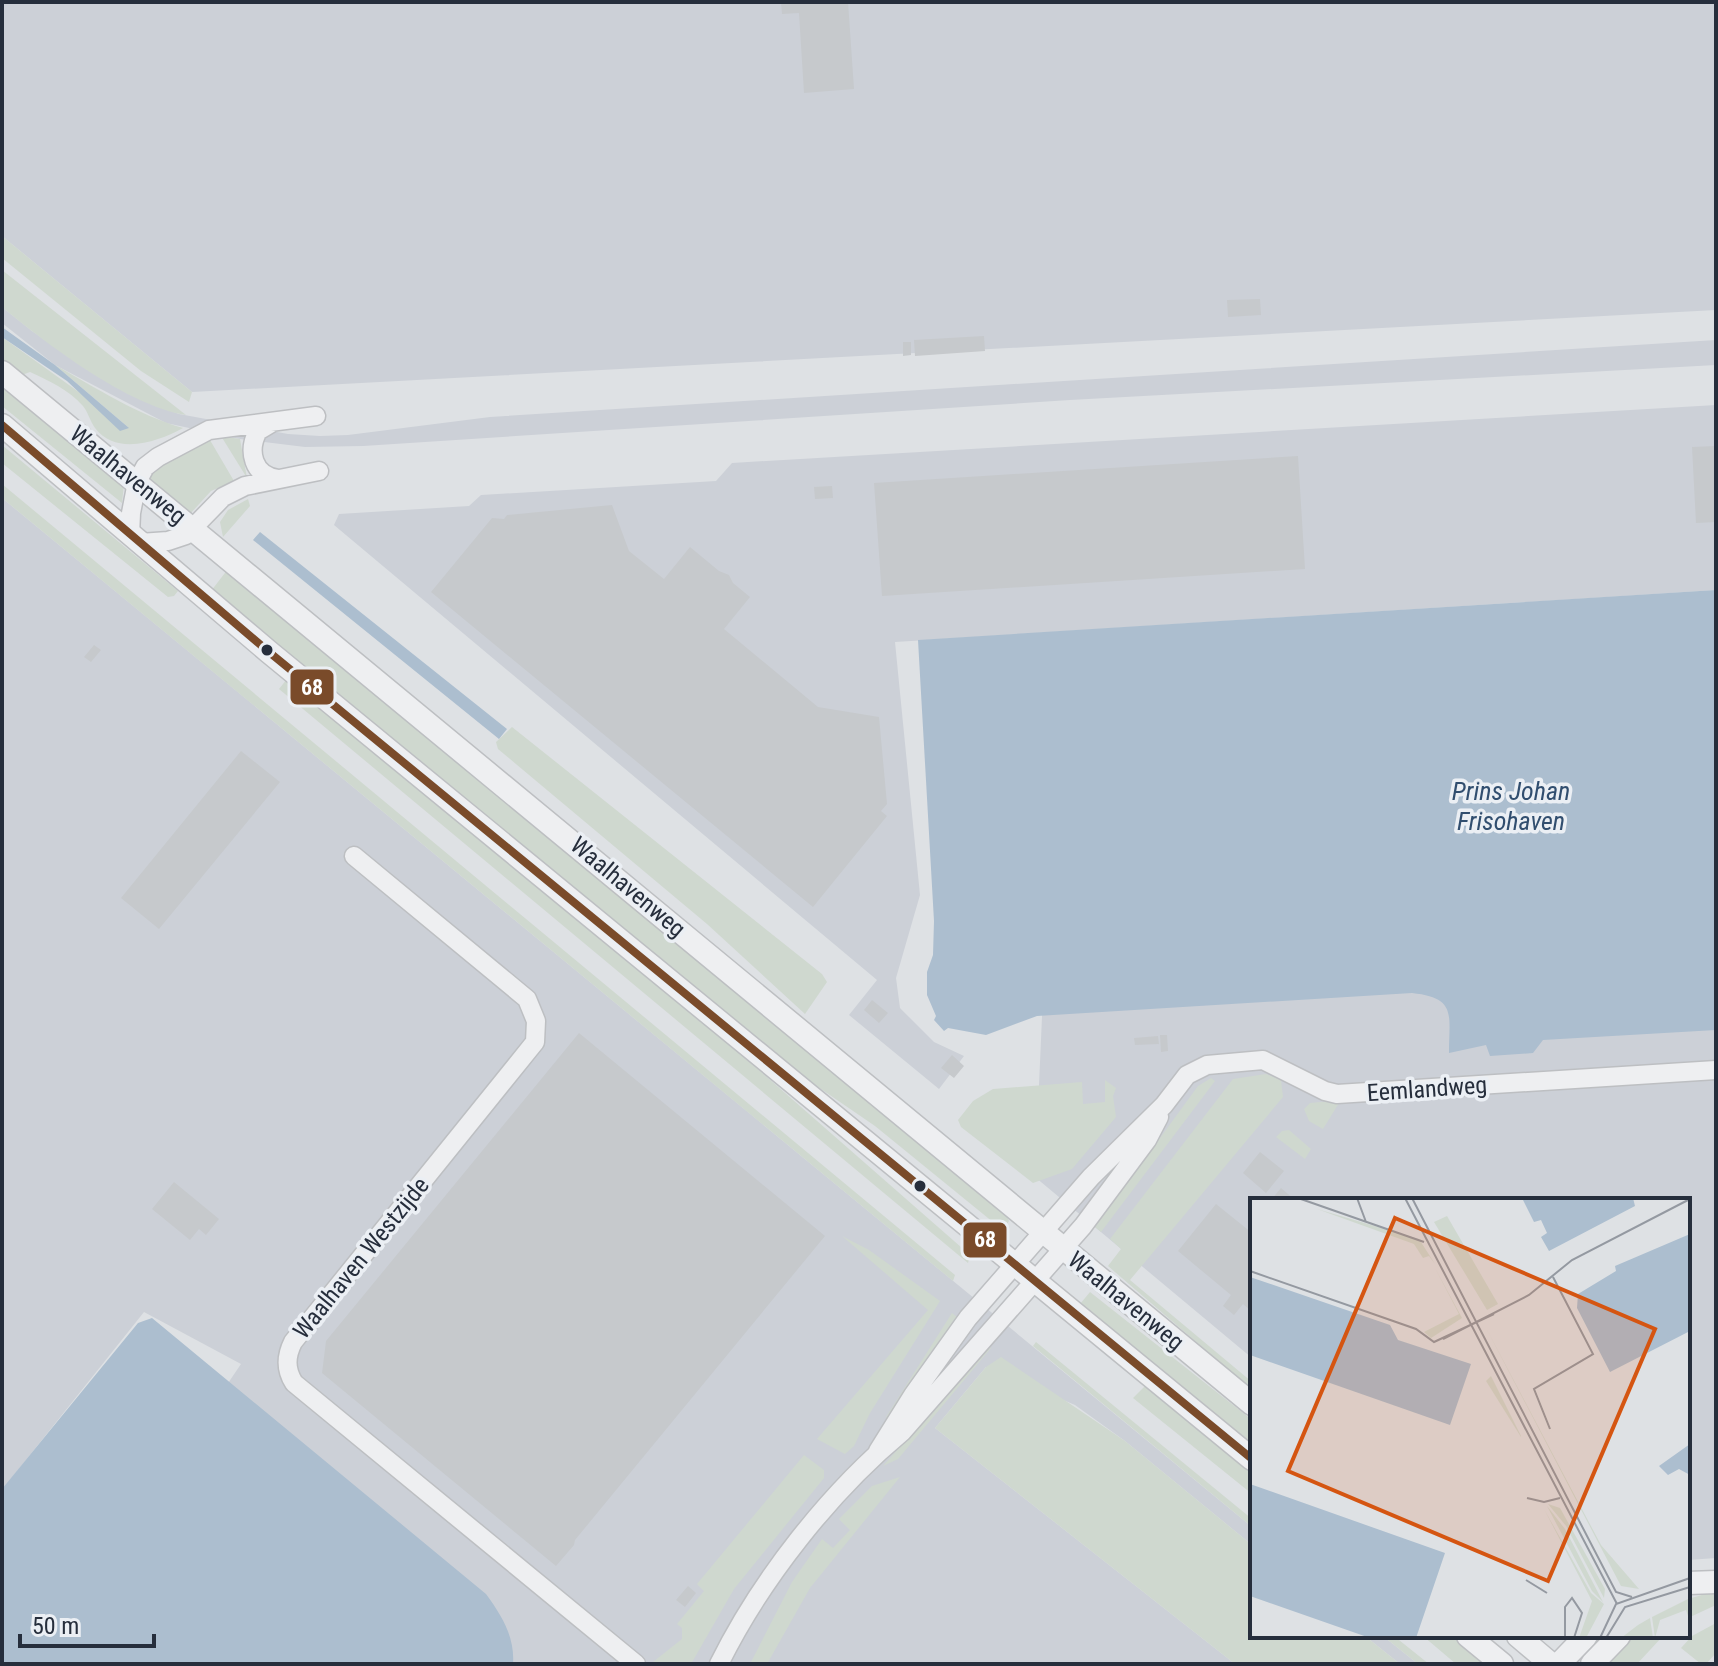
<svg xmlns="http://www.w3.org/2000/svg" width="1718" height="1666" font-family="'Roboto Condensed',sans-serif">
  <style>
    .built { fill: #ccd0d7 }
    .green { fill: #cfd8cf }
    .water { fill: #acbecf }
    .building { fill: #c6c9cc }
    .lines { fill: none; stroke-linecap: round; stroke-linejoin: round }
    .minor-casing { stroke: #bdbfc2; stroke-width: 21 }
    .tertiary-casing { stroke: #bdbfc2; stroke-width: 25 }
    .minor { stroke: #eeeff1; stroke-width: 18 }
    .tertiary { stroke: #eeeff1; stroke-width: 22 }
    .bus-1-casing { stroke: #ebeff4; stroke-width: 14 }
    .bus-1 { stroke: #7a4b2a; stroke-width: 8 }
    .bus-dot { fill: #262e3c; stroke: #ebeff4; stroke-width: 3 }
    .labels { text-anchor: middle; stroke-width: 7; stroke-linejoin: round; paint-order: stroke }
    .street-label { font-size: 24px; fill: #262e3c; stroke: #ebeff4 }
    .water-label { font-size: 26px; font-style: italic; fill: #314e6f; stroke: #ebeff4 }
    .inset-road { fill: none; stroke: #9499a1; stroke-width: 2 }
    .view { fill: #d55511; fill-opacity: 0.15; stroke: #d55511; stroke-width: 4 }
    .inset-edge { fill: none; stroke: #262e3c; stroke-width: 4 }
    .line-badge { stroke: #ebeff4; stroke-width: 3 }
    .badge-label { font-size: 22px; text-anchor: middle; font-weight: bold; fill: #fff }
  </style>
  <rect width="100%" height="100%" fill="#dee1e4"/>
  <path class="built" d="M2,2H1716V310L192,392L2,236Z
    M2,307L32,331L89,371L157,406L179,414L288,434L320,436L348,435L490,417L1716,340V365L1070,400L363,446L305,447L240,439L166,423L55,365L2,323Z
    M1716,405V590L895,642L920,895L896,978L900,1008L934,1042L964,1056L939,1089L849,1015L877,980L334,525L339,514L469,506L481,495L716,481L732,463Z
    M2,498L1252,1527V1545L1125,1441L1075,1405L986,1367L935,1428L1235,1664H479L220,1395L241,1364L144,1312L2,1490Z
    M1716,917V1558L1688,1560V1200H1252V1358L1035,1177L1045,948Z
    M1365,1636H1383L1418,1664H1400Z"/>
  <path class="green" d="M2,236L192,392L189,402L141,371L2,258Z
    M2,270L186,415C128,406 47,344 2,307Z
    M2,337L129,428L55,365C96,388 138,415 183,428C158,442 116,456 95,428C90,421 88,412 83,406C68,389 49,381 30,372L22,375L2,361Z
    M2,388L124,484L122,503L2,406Z
    M207,435L234,481L211,491L190,514L148,478L173,454Z
    M221,436L240,439L247,478Z
    M2,445L178,591L174,596L168,597L2,463Z
    M2,484L955,1275L953,1281L2,498Z
    M248,499L250,506L223,537L220,522L228,510Z
    M228,569L1006,1214L1009,1221L1004,1229L999,1227L875,1126L802,1076L211,591Z
    M287,679L751,1063L970,1255L968,1263L279,689Z
    M512,727L822,974L827,982L805,1014L707,924L498,749L496,742Z
    M1266,1074L1281,1080L1283,1097L1130,1280L1252,1382V1390L1108,1266L1121,1249L1110,1239L1233,1079Z
    M1716,1077V1080L1339,1103L1323,1129L1309,1121L1304,1109L1310,1103L1320,1102Z
    M1211,1078L1215,1081L1101,1232L1095,1227L1198,1086Z
    M1105,1080L1116,1088L1113,1096L1116,1117L1072,1169L1033,1183L961,1127L958,1120L973,1101L993,1089L1082,1082L1083,1104L1105,1102Z
    M1289,1130L1311,1149L1305,1159L1276,1137L1282,1131Z
    M842,1236L869,1250L940,1301L870,1413L854,1446L845,1454L817,1439L928,1310Z
    M1090,1292L1252,1420V1444L1080,1304Z
    M952,1313L958,1318L888,1419L886,1417Z
    M1036,1342L1252,1519V1527L1033,1346Z
    M989,1346L991,1348L898,1459L883,1466Z
    M1001,1357L1125,1441L1252,1545V1636H1365L1400,1664H1235L935,1428L986,1367Z
    M1147,1384L1252,1470V1494L1133,1398Z
    M804,1455L824,1470V1478L734,1589L691,1664L653,1662L682,1639V1628L677,1624L704,1591L697,1584Z
    M900,1477L810,1588L767,1664H750L792,1582L822,1539L833,1548L850,1530L839,1519L872,1486Z
    M1716,1591V1605L1688,1618V1599Z
    M1716,1623V1653L1706,1664H1701L1681,1648L1692,1636Z
    M1383,1636H1394L1429,1664H1418Z
    M1423,1636H1455L1489,1664H1456Z
    M1630,1636H1663L1637,1664H1606Z"/>
  <path class="water" d="M2,327L55,365L129,428L120,431L67,381L2,337Z
    M260,532L507,729L499,739L253,540Z
    M1716,590V1030L1543,1040L1533,1053L1490,1056L1486,1045L1449,1053C1449,1014 1457,998 1412,993L1037,1016L986,1035L948,1028L944,1031L934,1020L936,1016L927,995V972L933,955L934,921L918,640Z
    M152,1318L486,1594C502,1616 515,1637 513,1664H2V1489L138,1323Z"/>
  <path class="building" d="M781,2H848L854,89L804,93L799,13L782,14Z
    M1260,299L1261,315L1228,317L1227,300Z
    M984,336L985,351L915,356L914,340Z
    M903,342H911V355L903,356Z
    M1716,446V522L1696,523L1692,447Z
    M1298,456L1305,569L882,596L874,483Z
    M832,486L833,498L815,499L814,487Z
    M612,505L629,551L664,579L690,547L719,571L729,575L733,583L750,597L724,629L818,707L879,717L887,804L881,811L887,816L813,907L431,592L492,518L504,519L507,515Z
    M94,645L101,650L91,662L84,657Z
    M241,751L280,782L159,929L121,898Z
    M872,1000L888,1013L879,1023L864,1010Z
    M579,1033L825,1236L575,1540L574,1545L556,1566L322,1373L326,1341Z
    M1160,1035H1167L1168,1051L1161,1052Z
    M1158,1036L1159,1044L1135,1045L1134,1038Z
    M952,1055L964,1066L954,1078L941,1068Z
    M1260,1152L1284,1171L1266,1193L1243,1173Z
    M174,1182L219,1219L206,1235L199,1229L190,1240L152,1209Z
    M1281,1188L1295,1200H1271Z
    M1216,1204L1252,1233V1312L1243,1304L1234,1315L1223,1306L1231,1295L1178,1251Z
    M688,1586L696,1593L685,1607L676,1600Z"/>
  <g class="lines">
    <defs>
      <path id="minor" d="M273,422L258,431C247,451 253,476 278,479
        M130,535L131,513L137,482L145,467L158,457L209,430L316,416
        M140,543L168,541L186,535L223,497L245,486L319,471
        M354,856L527,999L536,1021L535,1042L293,1342C286,1356 285,1369 294,1383L636,1664
        M878,1451L913,1395L968,1318L1091,1177L1164,1105L1187,1075L1207,1065L1263,1060L1325,1091L1337,1094L1716,1070
        M719,1664C761,1579 830,1492 902,1432L1083,1226L1147,1140L1159,1117"/>
      <path id="tertiary" d="M2,372L1252,1404
        M2,425L269,652L1252,1459
        M1688,1583L1716,1582
        M1468,1636L1502,1664
        M1518,1636L1551,1664
        M1559,1664L1586,1636
        M1592,1664L1619,1636"/>
    </defs>
    <use href="#minor" class="minor-casing"/>
    <use href="#tertiary" class="tertiary-casing"/>
    <use href="#minor" class="minor"/>
    <use href="#tertiary" class="tertiary"/>
    <defs>
      <path id="bus-1" d="M2,425L269,652L1252,1459"/>
    </defs>
    <use href="#bus-1" class="bus-1-casing"/>
    <use href="#bus-1" class="bus-1"/>
  </g>
  <g class="bus-dot">
    <circle cx="267" cy="650" r="7"/>
    <circle cx="920" cy="1186" r="7"/>
  </g>
  <g class="labels">
    <g class="street-label">
      <text transform="translate(128 475) rotate(39)" y="8">Waalhavenweg</text>
      <text transform="translate(628 887) rotate(40)" y="8">Waalhavenweg</text>
      <text transform="translate(1427 1089) rotate(-4)" y="8">Eemlandweg</text>
      <text transform="translate(361 1258) rotate(-51)" y="8">Waalhaven Westzijde</text>
      <text transform="translate(1126 1301) rotate(39)" y="8">Waalhavenweg</text>
    </g>
    <g class="water-label">
      <text x="1511" y="800">Prins Johan<tspan x="1511" dy="30">Frisohaven</tspan></text>
    </g>
  </g>
  <g transform="translate(1250 1198)">
    <rect width="440" height="440" fill="#dee1e4"/>
    <path d="M67,11L169,41L185,66L179,58L173,60L164,46ZM197,18L248,106L237,112L184,24ZM185,70L212,120L181,140L174,134L209,116ZM235,128L351,347L389,391L371,388ZM241,178L271,238V239L236,183ZM298,306L310,310L355,391L354,400L316,328L321,334ZM297,308L315,331L353,404L342,393ZM294,311L341,395L354,406L336,440H329L342,403ZM440,400V424L436,412L410,422L405,440L402,419ZM400,420L403,440H371L388,427Z" fill="#cfd8cf"/>
    <path d="M272,0H383L385,8L299,53L291,39L297,35L291,22L284,24ZM440,36V133L360,174L327,110L328,96L366,73L365,68ZM0,79L140,127L148,142L221,166L200,227L0,157ZM440,246V277L429,271L418,277L409,268ZM0,286L195,355L166,440H120L0,398Z" fill="#acbecf"/>
    <path class="inset-road" d="M48,0L174,44M107,0L116,24M155,0L367,406M162,0L366,394L382,399M0,73L166,131L184,144L244,116M193,141L279,97L322,62L440,1M300,231L284,191L343,156L303,79M277,300L294,304L310,300M276,382L297,395M315,440V409L322,400L332,415L324,440M350,440L366,406L440,380M356,440L375,409L440,389"/>
    <path class="view" d="M145,20L405,131L298,383L38,273Z"/>
    <rect width="440" height="440" class="inset-edge"/>
  </g>
  <g class="line-badge">
    <rect x="289" y="668" width="46" height="38" rx="8" fill="#7a4b2a"/>
    <rect x="962" y="1221" width="46" height="38" rx="8" fill="#7a4b2a"/>
  </g>
  <g class="badge-label">
    <text x="312" y="695">68</text>
    <text x="985" y="1247">68</text>
  </g>
  <rect width="1718" height="1666" fill="none" stroke="#262e3c" stroke-width="8"/>
  <path d="M20 1634v12h134v-12" fill="none" stroke="#262e3c" stroke-width="4"/>
  <text x="32" y="1634" font-size="24" fill="#262e3c" stroke="#ebeff4" stroke-width="6" paint-order="stroke">50 m</text>
</svg>
